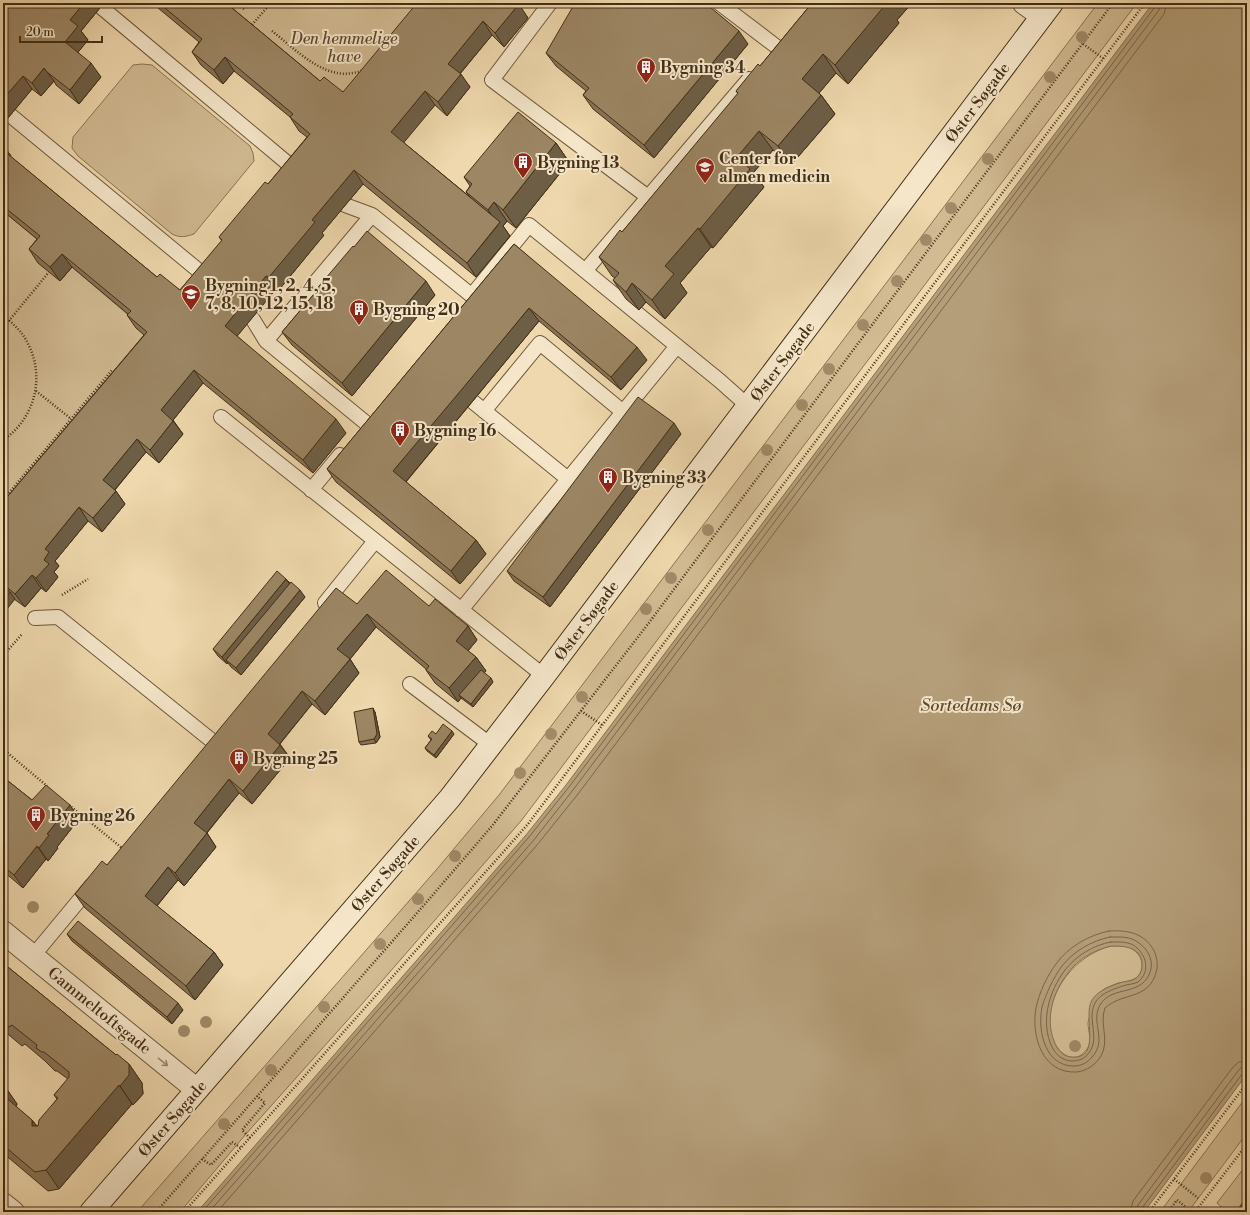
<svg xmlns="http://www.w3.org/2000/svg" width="1250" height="1215" font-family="'Libre Bodoni',serif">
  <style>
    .green { fill: #d2bb93; stroke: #8a7454 }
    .water { fill: #b49e79; stroke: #867151; fill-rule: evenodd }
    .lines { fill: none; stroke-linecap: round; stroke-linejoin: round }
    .shore { stroke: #7b6647; stroke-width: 1 }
    .lane-casing { stroke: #6d583b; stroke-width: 16 }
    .street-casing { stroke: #6d583b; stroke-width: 24 }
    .secondary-casing { stroke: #422e15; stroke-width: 24 }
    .path { stroke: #422e15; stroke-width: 2.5; stroke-dasharray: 1 2; stroke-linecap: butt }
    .lane { stroke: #f5e6ca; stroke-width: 14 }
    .street { stroke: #f5e6ca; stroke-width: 22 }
    .secondary { stroke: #f5e6ca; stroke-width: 22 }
    .tree { fill: #a08a67 }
    .wall { fill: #867356; stroke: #422e15 }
    .shaded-wall { fill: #6d5e46; stroke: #422e15 }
    .building { fill: #9c8664; stroke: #422e15 }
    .oneway { stroke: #9c8a70 }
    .labels { text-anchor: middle; stroke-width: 4; stroke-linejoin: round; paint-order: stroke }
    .park-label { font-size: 16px; font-style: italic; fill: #5f4a2e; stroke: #f5e6ca }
    .poi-label { font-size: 16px; font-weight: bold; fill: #422e15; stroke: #f5e6ca; text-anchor: start }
    .street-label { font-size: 16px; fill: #422e15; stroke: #f5e6ca }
    .water-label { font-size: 17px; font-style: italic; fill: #5e4a2e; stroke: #f5e6ca }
  </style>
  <rect width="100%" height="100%" fill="#efd8ad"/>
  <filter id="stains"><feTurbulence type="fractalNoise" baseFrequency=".005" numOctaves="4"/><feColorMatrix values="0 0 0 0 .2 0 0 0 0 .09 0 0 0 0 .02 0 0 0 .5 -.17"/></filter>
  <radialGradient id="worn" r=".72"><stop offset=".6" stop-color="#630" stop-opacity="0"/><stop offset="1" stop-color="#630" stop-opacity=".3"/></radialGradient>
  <path class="green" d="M220,3H438L353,106L329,94Z
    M1098,3H1137L521,821L362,1004L246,1134L180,1212H137L437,869L499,795Z
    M142,64L152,65L250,146L253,153L254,161L194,234C185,237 180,238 172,234L78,156L72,148L73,137L133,65Z
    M3,211L49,249L60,281L72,267L140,325L156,345L3,520Z
    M1111,946C1118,946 1126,945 1132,949C1143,955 1146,970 1136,978C1131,981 1124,982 1118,983C1113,985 1108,987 1104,989C1100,996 1088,1017 1088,1023C1088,1032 1093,1041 1087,1049C1072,1070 1053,1048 1050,1031C1045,993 1075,955 1111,946Z
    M1247,1096V1133L1188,1212H1160Z
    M1247,1164V1206L1242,1212H1227L1217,1203Z"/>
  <path class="water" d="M1153,3H1247V1074L1144,1212H197L526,835L566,785ZM1111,946C1121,946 1132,946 1139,954C1144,962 1143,974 1135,979C1132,981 1127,981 1123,982C1113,985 1098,990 1092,1000C1082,1016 1103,1060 1071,1057C1062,1056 1057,1049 1054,1041C1045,1018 1053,992 1068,973C1078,959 1094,950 1111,946Z"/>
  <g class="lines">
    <path class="shore" d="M1109,931C1125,930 1141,932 1151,946C1156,952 1158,962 1157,969C1150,1001 1124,991 1105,1008C1099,1024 1110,1040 1101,1056C1096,1064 1087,1071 1077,1072C1042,1074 1031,1036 1036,1008C1039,993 1047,976 1056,964C1068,947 1089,935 1109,931Z
      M1110,937C1119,937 1131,936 1139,943C1147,949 1153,958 1151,969C1144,998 1112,984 1100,1005C1090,1022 1108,1040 1092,1057C1088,1062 1083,1065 1076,1066C1046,1068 1037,1032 1042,1007C1046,994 1053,978 1062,966C1074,951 1091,941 1110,937Z
      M1111,942C1120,942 1130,941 1137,948C1147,957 1150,972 1138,982C1134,984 1130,984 1126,985C1116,988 1100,993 1095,1003C1086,1020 1102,1040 1087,1055C1083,1060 1077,1061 1071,1061C1062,1060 1056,1055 1052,1047C1040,1022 1049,991 1065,970C1076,956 1093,945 1111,942Z
      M202,1212L529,837L569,787L1155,7L1156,3
      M209,1212L533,841L573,790L1159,10L1161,3
      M217,1212L537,845L578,794L1164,14L1167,3
      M1130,1212L1133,1201L1233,1067L1239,1062L1247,1061
      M1136,1212L1138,1205L1238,1071L1242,1067H1247
      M1141,1212L1142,1208L1242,1074L1247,1072"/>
    <defs>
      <path id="lane" d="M550,3L492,80L648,197
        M719,3L777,47
        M101,7L298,172
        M10,115L210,280
        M345,205L372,215
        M585,271L749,79
        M252,318L266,341L372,215L471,295
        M266,341L366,423
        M677,346L720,381L748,406
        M472,401L568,479
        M484,411L540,343L623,412
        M221,417L544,676
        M311,490L340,455
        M325,603L375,541
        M461,610L677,346L529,225L477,289
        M35,618L58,617L211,740
        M410,684L491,745
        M33,956L91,886"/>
      <path id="street" d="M1024,3L1042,16
        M3,932L196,1089
        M3,1204L13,1212"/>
      <path id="secondary" d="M91,1212L450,798L544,676L1052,3"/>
    </defs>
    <use href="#lane" class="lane-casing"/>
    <use href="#street" class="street-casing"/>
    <use href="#secondary" class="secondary-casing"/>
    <path class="path" d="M236,3L244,9
      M409,3L416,9
      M250,27L271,3
      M272,31C298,51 328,85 363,70
      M1083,44L1104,59
      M3,328L49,272
      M36,391L70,418
      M3,440C35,419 46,376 27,342C23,333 16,327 9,320
      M3,500L113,369
      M62,595L88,579
      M3,656L22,634
      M581,711L602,725
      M3,749L47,786
      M3,757L7,752
      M69,805L122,848
      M250,1138L242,1130L265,1103L257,1096
      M202,1159L211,1165L232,1142L241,1148
      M1174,1179L1198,1198
      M156,1212L431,897L492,826L648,624L1113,3
      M184,1212L528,824L1145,3
      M1149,1212L1247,1083
      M1168,1212L1177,1200L1192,1212
      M1195,1212L1247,1144"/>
    <use href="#lane" class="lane"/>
    <use href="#street" class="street"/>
    <use href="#secondary" class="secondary"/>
  </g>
  <g class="tree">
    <circle cx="1082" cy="37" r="6"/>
    <circle cx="1050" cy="77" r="6"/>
    <circle cx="988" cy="159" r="6"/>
    <circle cx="951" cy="208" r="6"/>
    <circle cx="926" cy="240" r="6"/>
    <circle cx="897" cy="281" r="6"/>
    <circle cx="863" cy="325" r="6"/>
    <circle cx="829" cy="369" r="6"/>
    <circle cx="802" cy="405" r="6"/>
    <circle cx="767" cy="450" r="6"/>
    <circle cx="708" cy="530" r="6"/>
    <circle cx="671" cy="578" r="6"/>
    <circle cx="646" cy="609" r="6"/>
    <circle cx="582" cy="697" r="6"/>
    <circle cx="551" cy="734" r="6"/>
    <circle cx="520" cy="773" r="6"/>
    <circle cx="455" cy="856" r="6"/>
    <circle cx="418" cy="899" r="6"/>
    <circle cx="33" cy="907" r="6"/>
    <circle cx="380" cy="944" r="6"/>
    <circle cx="324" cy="1007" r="6"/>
    <circle cx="206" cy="1022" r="6"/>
    <circle cx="184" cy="1031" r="6"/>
    <circle cx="1075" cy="1046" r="6"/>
    <circle cx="271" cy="1070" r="6"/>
    <circle cx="224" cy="1124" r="6"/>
    <circle cx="1206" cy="1178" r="6"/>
  </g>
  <path class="wall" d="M3,3H104L81,31L88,40L78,52L101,77L79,104L56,85L54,81L41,96L32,89L3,124Z
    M152,3H226L320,81L343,92L518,4L528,18L504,47L492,35L460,74L470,87L447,116L435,105L403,142L470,197L466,192L470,186L464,177L556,143L569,162L516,228L507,221L503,226L510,236L476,277L363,184L322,233L324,235L278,291L276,289L237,336L346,433L313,473L203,383L173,420L183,434L159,463L146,452L115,490L125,504L102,532L88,521L55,561L59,566L54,572L58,577L46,592L41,588L25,607L14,599L3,614V502L144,335L136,328L127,315L128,314L72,267L60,281L38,263L29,249L37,239L3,211V145L11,156H10L157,277L180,290L222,241L219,237L268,184L307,137L299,131L290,117L234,71L223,84L201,65L192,52L199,42Z
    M812,3H912L897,20L899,23L848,84L836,73L819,93L821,95L835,114L791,165L773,150L753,173L764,187L713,248L711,247L680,283L687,293L665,319L646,302L639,310L626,299L613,280L615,278L612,276L599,257L622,232L738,94L736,91L760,66Z
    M748,44L654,158L593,109L583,95L586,91L556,66L546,53Z
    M514,244L647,360L621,390L539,321L406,482L476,540L486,554L460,584L336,482L327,469Z
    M314,294L435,295L352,396L292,345L282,332Z
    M681,434L550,607L514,581L507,571Z
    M286,579L290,583L305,597L241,675L231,667L228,663L227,664L218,656L213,649Z
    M357,604L429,606L468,626L477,640L468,651L476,657L486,671L484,673L493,682L473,707L461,698L458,702L435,683L426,670V669L376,627L350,659L359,673L325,715L312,704L280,744L290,758L252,804L239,793L207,833L216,847L184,886L178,880L157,906L214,952L223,965L195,1000L85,908L75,894L107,865Z
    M375,712L380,737L376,743L361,745L359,742Z
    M436,734H454L436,758L427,751L425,748L431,740L428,736Z
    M3,777L32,800L79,819L57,847L58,848L48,861L46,859L23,888L3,871Z
    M67,934L183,1010L172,1024L72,941Z
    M3,963L116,1055L129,1064L142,1083L143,1094L133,1105L132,1104L59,1189L48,1191L3,1153V1084L17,1104L16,1107L32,1120L37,1126H38L57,1099L54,1095L68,1079L57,1071H55L45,1061L25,1044L22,1046L3,1030Z"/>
  <path class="shaded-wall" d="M84,3H104L81,31L88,40L75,56L65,42L70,20Z
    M885,3H912L897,20L899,23L848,84L835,65Z
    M519,4L528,18L504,47L495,33Z
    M483,21L492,35L457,77L448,64Z
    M739,31L748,44L654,158L644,145Z
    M823,54L836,73L815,98L802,79Z
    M225,57L234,71L223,84L214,70Z
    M91,63L101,77L79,104L70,90Z
    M44,68L54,81L41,96L32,83Z
    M461,74L470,87L447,116L438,102Z
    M23,76L32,89L3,124V99Z
    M425,91L435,105L401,146L391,132Z
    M821,95L835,114L791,165L778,146Z
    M759,131L773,150L753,173L764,187L713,248L700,229L737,157Z
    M556,143L569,162L516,228L503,210Z
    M3,145L11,156L7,160L3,154Z
    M354,170L363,184L322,233L324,235L278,291L269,277L312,220Z
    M494,202L507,221L503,226L510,236L476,277L467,263L498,225L488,210Z
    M698,228L711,247L680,283L687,293L665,319L652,300L665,266Z
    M62,254L72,267L60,281L50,267Z
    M266,276L276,289L234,340L225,326Z
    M426,281L435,295L352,396L342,383Z
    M632,283L646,302L639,310L626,292Z
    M529,308L539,321L403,485L393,471Z
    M637,347L647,360L621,390L611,377Z
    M194,370L203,383L170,424L161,410Z
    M336,419L346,433L313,473L303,460Z
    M173,421L183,434L159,463L150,450Z
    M674,423L681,434L550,607L543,597Z
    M137,439L146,452L112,493L103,480Z
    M116,491L125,504L102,532L93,518Z
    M79,507L88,521L55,561L59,566L54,572L58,577L46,592L36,578L44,560L45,549Z
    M476,540L486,554L460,584L451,571Z
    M32,575L41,588L25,607L15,594Z
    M286,579L291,586L226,660L228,663L227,664L222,657Z
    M300,590L305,597L241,675L236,668Z
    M10,592L15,599L3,614V600Z
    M367,614L376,627L347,663L337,649Z
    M468,626L477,640L465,654L456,641Z
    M476,657L486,671L462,697L459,695L461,698L458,702L449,688Z
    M350,659L359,673L325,715L315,701Z
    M491,678L493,682L473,707L471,704Z
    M302,691L312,704L277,747L268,734Z
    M373,708L375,712L380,737L376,743L374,739Z
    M452,731L454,734L436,758L434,755Z
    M280,745L290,758L252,804L243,791Z
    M229,779L239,793L204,836L194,823Z
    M70,805L79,819L57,847L58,848L48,861L39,848L47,834Z
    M207,833L216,847L184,886L175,873Z
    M37,846L46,859L23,888L14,875Z
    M168,867L178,880L154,909L145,896Z
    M214,952L223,965L195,1000L186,986Z
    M178,1003L183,1010L172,1024L167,1017Z
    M129,1064L142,1083L143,1094L133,1105L120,1086Z
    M4,1085L17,1104L13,1112L3,1097V1088Z
    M119,1085L132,1104L59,1189L46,1170Z
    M32,1120L45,1139L32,1126Z"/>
  <path class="building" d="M3,3H84L70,20L78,26L65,42L91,63L70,90L47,72L44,68L32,83L23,76L3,99Z
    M159,3H226L320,81L324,77L343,92L417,3H517L519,4L495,33L483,21L448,64L461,74L438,102L425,91L391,132L500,222L467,263L354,170L312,220L315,222L269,277L266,276L225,326L336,419L303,460L194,370L161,410L173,421L150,450L137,439L103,480L116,491L93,518L79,507L45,549L49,552L44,560L49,564L36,578L32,575L15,594L3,584V502L147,332L127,315L131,311L62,254L50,267L29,249L40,236L3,206V150L157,277L160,274L180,290L222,240L219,237L265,182L268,184L310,134L290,117L293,114L225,57L214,70L192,52L202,39Z
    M575,3H705L739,31L644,145L583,95L589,88L546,53Z
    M812,3H885L886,4L835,65L823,54L802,79L821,95L778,146L759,131L737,157L750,169L700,229L698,228L665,266L674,274L652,300L632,283L626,292L613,280L619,273L599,257L620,230L622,232L738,93L736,91L758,64L760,66Z
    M518,112L556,143L503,210L494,202L488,210L466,192L472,184L464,177Z
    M367,231L426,281L342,383L282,332L315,293L314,292L353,246L354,247Z
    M514,244L637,347L611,377L529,308L463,388L393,471L476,540L451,571L327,469Z
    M638,397L674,423L543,597L507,571Z
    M386,570L429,606L435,599L468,626L456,641L476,657L449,688L426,670L429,666L367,614L337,649L350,659L315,701L302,691L268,734L280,745L243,791L229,779L194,823L207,833L175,873L168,867L145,896L214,952L186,986L75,894L102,861L107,865L336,588L357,604Z
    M277,571L286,579L222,657L213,649Z
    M291,582L300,590L236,668L226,660Z
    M3,586L10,592L3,600Z
    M481,670L491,678L471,704L459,695Z
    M373,708L377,734L374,739L359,742L354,712Z
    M443,724L452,731L434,755L425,748L432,739L428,736L432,731L436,734Z
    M3,777L32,800L46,785L70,805L47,834L49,835L39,848L37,846L14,875L3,866Z
    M78,921L178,1003L167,1017L67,934Z
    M3,963L116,1055L117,1054L129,1064V1075L120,1086L119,1085L46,1170L35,1172L3,1145V1095L32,1120V1126H38L39,1120L58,1098L54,1095L69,1077V1072L44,1052H42L36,1048L37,1045L12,1025L9,1027L3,1022Z
    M1247,1197V1212H1240V1206Z"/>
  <defs><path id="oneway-shaft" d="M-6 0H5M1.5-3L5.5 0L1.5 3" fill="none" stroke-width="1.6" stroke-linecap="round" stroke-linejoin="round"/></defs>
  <use class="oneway" href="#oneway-shaft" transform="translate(163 1062) rotate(39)"/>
  <defs>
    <symbol id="building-pin" viewBox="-11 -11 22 30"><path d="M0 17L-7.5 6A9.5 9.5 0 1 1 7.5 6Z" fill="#8f2418" stroke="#f5e6ca"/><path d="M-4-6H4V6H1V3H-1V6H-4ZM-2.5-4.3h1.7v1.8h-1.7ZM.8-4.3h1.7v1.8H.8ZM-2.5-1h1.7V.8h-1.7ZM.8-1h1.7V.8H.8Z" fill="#fff"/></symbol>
    <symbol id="university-pin" viewBox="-11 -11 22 30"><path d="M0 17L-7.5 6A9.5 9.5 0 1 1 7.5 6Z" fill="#8f2418" stroke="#f5e6ca"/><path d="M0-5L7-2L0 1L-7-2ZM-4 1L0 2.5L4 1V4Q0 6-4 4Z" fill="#fff"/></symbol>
  </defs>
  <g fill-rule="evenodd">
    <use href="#building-pin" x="635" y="56" width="22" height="30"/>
    <use href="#building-pin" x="512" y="151" width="22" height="30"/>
    <use href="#university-pin" x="694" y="156" width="22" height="30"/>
    <use href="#university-pin" x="180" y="283" width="22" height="30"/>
    <use href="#building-pin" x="348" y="298" width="22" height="30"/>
    <use href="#building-pin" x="389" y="419" width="22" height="30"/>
    <use href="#building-pin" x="597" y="466" width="22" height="30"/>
    <use href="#building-pin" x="228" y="747" width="22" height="30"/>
    <use href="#building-pin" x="25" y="804" width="22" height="30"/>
  </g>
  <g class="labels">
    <g class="park-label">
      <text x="344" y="44">Den hemmelige<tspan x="344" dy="18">have</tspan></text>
    </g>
    <g class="poi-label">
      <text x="660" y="73">Bygning 34</text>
      <text x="719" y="164">Center for<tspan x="719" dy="18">almen medicin</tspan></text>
      <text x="537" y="168">Bygning 13</text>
      <text x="205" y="291">Bygning 1, 2, 4, 5,<tspan x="205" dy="18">7, 8, 10, 12, 15, 18</tspan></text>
      <text x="373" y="315">Bygning 20</text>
      <text x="414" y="436">Bygning 16</text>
      <text x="622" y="483">Bygning 33</text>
      <text x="253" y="764">Bygning 25</text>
      <text x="50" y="821">Bygning 26</text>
    </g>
    <g class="street-label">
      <text transform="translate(977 102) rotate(-53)" y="6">Øster Søgade</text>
      <text transform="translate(782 361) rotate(-53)" y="6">Øster Søgade</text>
      <text transform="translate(586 620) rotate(-53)" y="6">Øster Søgade</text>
      <text transform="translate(385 873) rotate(-49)" y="6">Øster Søgade</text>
      <text transform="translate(100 1010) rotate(39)" y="6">Gammeltoftsgade</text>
      <text transform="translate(172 1118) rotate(-49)" y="6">Øster Søgade</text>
    </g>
    <g class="water-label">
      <text x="971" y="711">Sortedams Sø</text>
    </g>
  </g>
  <rect width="1250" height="1215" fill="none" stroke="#efd8ad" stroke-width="16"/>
  <rect x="4" y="4" width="1242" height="1207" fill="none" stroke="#422e15" stroke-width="2"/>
  <rect x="8" y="8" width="1234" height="1199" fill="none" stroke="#422e15"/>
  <path d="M20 36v6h82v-6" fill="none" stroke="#422e15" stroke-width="2"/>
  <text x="26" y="36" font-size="12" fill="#422e15" stroke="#f5e6ca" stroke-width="3" paint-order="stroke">20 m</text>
  <rect width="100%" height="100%" filter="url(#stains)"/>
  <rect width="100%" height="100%" fill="url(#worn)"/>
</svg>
